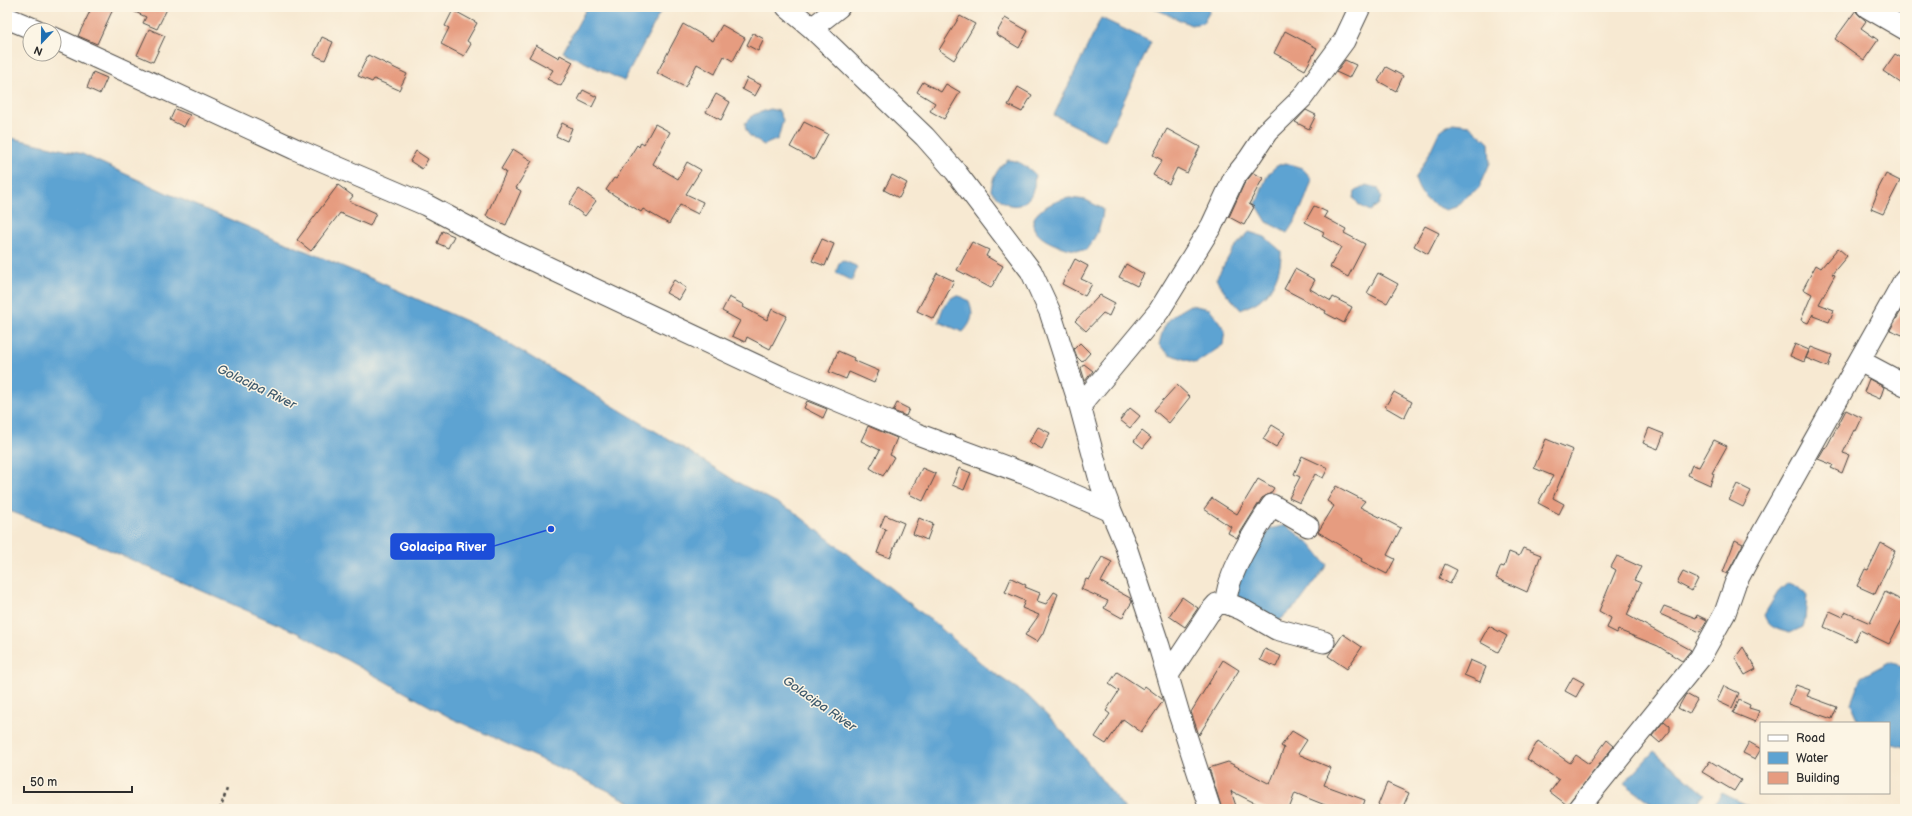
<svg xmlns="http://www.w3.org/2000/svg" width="1912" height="816" font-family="'Balsamiq Sans',sans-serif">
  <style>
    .water { fill: #5da3d2; stroke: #44677e }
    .building { fill: #e69c80 }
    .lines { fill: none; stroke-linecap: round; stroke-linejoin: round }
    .minor-casing { stroke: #4a4844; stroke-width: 23 }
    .path { stroke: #4a4844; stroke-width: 2.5; stroke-dasharray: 3 3; stroke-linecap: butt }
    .minor { stroke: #fff; stroke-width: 21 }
    .labels { text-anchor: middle; stroke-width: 3; stroke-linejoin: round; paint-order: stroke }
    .water-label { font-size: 13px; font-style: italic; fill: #3f5b6e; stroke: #fcf5e5 }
    .leader { fill: none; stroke: #1d4ed8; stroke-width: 1.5 }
    .callout-dot { fill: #1d4ed8; stroke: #fcf5e5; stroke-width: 1.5 }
    .callout { fill: #1d4ed8; stroke: #1d4ed8; stroke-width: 1.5 }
    .callout-label { font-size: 13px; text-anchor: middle; font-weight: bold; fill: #fff }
  </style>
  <rect width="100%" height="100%" fill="#fcf5e5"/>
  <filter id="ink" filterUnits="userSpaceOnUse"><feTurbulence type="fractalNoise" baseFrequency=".025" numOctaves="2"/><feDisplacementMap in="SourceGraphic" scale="8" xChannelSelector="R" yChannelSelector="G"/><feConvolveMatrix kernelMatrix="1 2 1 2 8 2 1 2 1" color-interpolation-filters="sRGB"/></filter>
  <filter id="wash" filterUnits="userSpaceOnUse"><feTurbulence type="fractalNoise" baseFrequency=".012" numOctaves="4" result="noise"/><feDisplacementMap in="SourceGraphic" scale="16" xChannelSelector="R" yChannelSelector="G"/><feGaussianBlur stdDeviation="0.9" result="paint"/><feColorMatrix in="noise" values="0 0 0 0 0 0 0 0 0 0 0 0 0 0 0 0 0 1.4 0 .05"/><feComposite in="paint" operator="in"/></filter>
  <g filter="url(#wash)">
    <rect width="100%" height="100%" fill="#f7e9d2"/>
    <path class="water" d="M587,7H663L624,81L563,52Z
      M1151,7H1209V13L1203,23L1191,25Z
      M1101,18L1151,42L1105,141L1054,115Z
      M770,109L779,111L783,120L778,139L764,145C754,139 745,136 745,123L753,115Z
      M1453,123L1469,125L1489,143L1490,163L1479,188L1463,199L1456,207L1446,210C1429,203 1421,198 1415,179L1427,158L1440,130Z
      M7,137L82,154L169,194L368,277L486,330L680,446L737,482L793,511L937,625L988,669L1028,696L1065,734L1125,809H642L607,790L451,718L300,634L98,545L7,510Z
      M1008,160C1019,160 1027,167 1035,174C1034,179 1035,186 1033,190C1032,195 1029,198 1026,201C1013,212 1000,201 991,190C992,178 998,167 1008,160Z
      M1286,163L1302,168L1312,179C1306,199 1299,216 1287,233L1267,222L1256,204C1264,188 1265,166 1286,163Z
      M1366,185L1378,188L1381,197L1379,204L1370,211L1359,205L1354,198L1355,192Z
      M1070,198L1086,200L1103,209C1102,226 1096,237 1086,250C1072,252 1036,242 1033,225C1031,210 1059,199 1070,198Z
      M1249,232L1265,237L1281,251C1282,267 1274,289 1261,299C1256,304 1247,306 1241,310L1225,292L1216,279L1233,249Z
      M842,260L856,266L857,268L852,281L836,273L839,263Z
      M957,295L969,301C974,314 973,321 963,332L939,322C941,310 946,299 957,295Z
      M1190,305L1210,309L1225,330L1223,345L1196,363L1169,354L1159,345C1164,321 1169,317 1190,305Z
      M1286,525L1311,545L1327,565L1300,602L1279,621L1238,600L1235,578L1270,529Z
      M1788,583L1799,586L1807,595L1805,621L1803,627L1790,633C1779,630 1768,628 1764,615L1778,592Z
      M1889,662L1905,667V747L1889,743V723H1860L1851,703L1861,677Z
      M1654,751L1705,794L1692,809H1659L1624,783Z
      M1722,793L1755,809H1711Z"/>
    <g id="blocks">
      <path class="building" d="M92,7H114L97,44L78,36Z
        M124,7H168L157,29L143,23L146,17Z
        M453,10L477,23L467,41L471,44L464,56L441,44L449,28L445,26Z
        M1856,10L1857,13L1866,21L1861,28L1878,40L1864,60L1835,39Z
        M960,16L975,24L954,60L939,50Z
        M1005,18L1028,31L1019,48L996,34Z
        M683,24L713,41L722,25L745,38L733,61L724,56L715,74L697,64L685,87L657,73Z
        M149,29L165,36L153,62L137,55Z
        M1285,31L1317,48L1305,70L1274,53Z
        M753,33L764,39L758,51L747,45Z
        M322,37L333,42L325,60L314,55Z
        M536,45L559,58L560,55L573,62L561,86L547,79L553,70L529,57Z
        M1895,54L1905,60V86L1883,71Z
        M368,55L407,74L399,90L374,79L372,82L358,76Z
        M1345,60L1356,65L1349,78L1336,72Z
        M1386,67L1403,76L1396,91L1378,81Z
        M93,72L107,78L100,94L87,88Z
        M747,78L761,85L755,96L742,89Z
        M923,82L941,92L946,84L960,92L944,119L930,111L935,103L917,92Z
        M1018,87L1032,95L1022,112L1008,105Z
        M583,90L597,97L592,107L578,100Z
        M716,94L730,102L721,120L706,112Z
        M175,109L190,115L184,127L170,120Z
        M1306,110L1316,115L1309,129L1295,122Z
        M804,122L828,134L814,160L790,147Z
        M562,123L572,128L567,141L556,136Z
        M655,124L670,132L653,164L678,179L687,162L701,170L686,194L703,202L698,214L680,205L669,224L643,209L641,212L606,190L614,178L616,179L637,145L639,147L641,142L644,144Z
        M1167,129L1200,147L1187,173L1177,168L1169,184L1153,175L1162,160L1153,155Z
        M513,149L532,161L516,188L521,191L506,225L486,216L506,172L501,169Z
        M416,151L428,159L422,169L410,161Z
        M1253,173L1263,178L1249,204L1254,207L1244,225L1229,217L1244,184Z
        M1886,174L1900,181L1883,214L1871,209L1877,194L1876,193Z
        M892,175L907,183L899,198L884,190Z
        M338,185L353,196L349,201L376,213L370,226L340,213L311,251L297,240Z
        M579,189L596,201L585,216L569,204Z
        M1314,206L1327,212L1324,217L1346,229L1344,233L1365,244L1348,277L1330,267L1341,247L1322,236L1324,232L1305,222Z
        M1425,226L1439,233L1428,254L1414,246Z
        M442,231L454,236L448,248L437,243Z
        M822,239L834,244L825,266L812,261Z
        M972,242L989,250L986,256L1003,266L991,288L957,270Z
        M1838,248L1847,256L1832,274L1835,275L1819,304L1834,310L1829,322L1813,316V314L1808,323L1801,320L1812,294L1803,289L1816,265L1821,268Z
        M1075,259L1088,266L1081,279L1092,284L1085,296L1062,284Z
        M1126,264L1144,274L1137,286L1119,277Z
        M1295,269L1315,280L1310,289L1331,301L1333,297L1352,307L1344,323L1325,313L1326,311L1284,289Z
        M937,273L954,281L934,319L917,311Z
        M1378,273L1398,284L1387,303L1367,293Z
        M674,280L686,288L679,300L666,293Z
        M1100,295L1115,303L1109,316L1103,313L1086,331L1075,321Z
        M729,297L744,305L743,307L767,320L772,309L787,316L770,349L747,337L745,342L732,336L740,321L722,311Z
        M1905,304V336L1890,330Z
        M1080,343L1090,353L1082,362L1077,357L1074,349Z
        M1795,344L1809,350L1804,362L1790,356Z
        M1811,347L1832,355L1828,367L1806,358Z
        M838,351L854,358L853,360L879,371L874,383L849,372L846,379L829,372Z
        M1084,364L1093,371L1085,381L1081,368Z
        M1869,379L1884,387L1880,399L1864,392Z
        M1177,385L1190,397L1169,423L1154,410Z
        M1394,392L1412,402L1404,418L1385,407Z
        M807,401L827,409L823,418L804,408Z
        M897,403L909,409L906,416L893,411Z
        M1130,408L1140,416L1130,428L1120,420Z
        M1846,410L1862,418L1856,431L1854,430L1843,453L1849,455L1842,473L1831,468L1833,465L1818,459L1825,447L1826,448Z
        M1272,425L1285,433L1276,447L1263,439Z
        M868,426L897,438L890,455L894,457L883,476L870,468L880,450L861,441Z
        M1038,427L1050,433L1042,449L1029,442Z
        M1649,428L1664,434L1658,449L1643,443Z
        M1142,431L1151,438L1143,448L1134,441Z
        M1546,439L1573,450L1553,498L1564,504L1559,514L1538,503L1553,476L1534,468Z
        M1714,440L1727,446L1712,473L1714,474L1710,485L1688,475L1692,465L1699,467Z
        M1302,456L1328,468L1323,478L1315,474L1300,503L1289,498L1300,477L1294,474Z
        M922,468L936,474L923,501L909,494Z
        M959,468L971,473L964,490L952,485Z
        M1258,479L1274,488L1271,493L1262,498L1237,538L1228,533L1231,527L1204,509L1212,498L1237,514Z
        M1737,484L1751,491L1743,507L1729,500Z
        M1336,486L1365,501L1360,507L1401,528L1387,555L1395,559L1387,574L1361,561L1362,559L1318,532L1334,506L1327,501Z
        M885,515L904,523L890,558L877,553L886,529L880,527Z
        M919,518L933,524L927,540L913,534Z
        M1735,540L1743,544L1727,574L1723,572Z
        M1881,543L1895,551L1875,594L1857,586L1865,569L1868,570Z
        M1523,548L1541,555L1527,592L1496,578L1501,566L1504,567L1509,552L1519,556Z
        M1617,556L1641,567L1634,580L1641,583L1627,615L1691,650L1682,661L1658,646L1618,630L1617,633L1607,628L1611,618L1599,611L1616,570L1611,567Z
        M1102,557L1112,562L1101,582L1130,598L1132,602L1122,618L1104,608L1108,601L1081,589L1086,579L1089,580Z
        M1445,564L1457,570L1450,584L1439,578Z
        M1683,572L1698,579L1692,591L1677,583Z
        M1011,578L1026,585L1025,587L1040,593L1037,601L1046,604L1054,592L1058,594L1043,633L1037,642L1025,635L1039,615L1022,608L1025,601L1005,592Z
        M1885,592L1905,602V614L1889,644L1860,630L1855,641L1824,627L1830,611L1843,617L1845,612L1870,623Z
        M1182,597L1198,608L1185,627L1169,616Z
        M1664,606L1696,618L1697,615L1707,620L1700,632L1660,614Z
        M1489,626L1507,636L1498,652L1480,642Z
        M1343,634L1362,647L1347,669L1328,656Z
        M1743,647L1756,669L1745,675L1735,658Z
        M1265,649L1281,656L1276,667L1260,660Z
        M1223,660L1239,670L1199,735L1191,712Z
        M1470,660L1486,667L1480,682L1464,675Z
        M1117,672L1143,689L1145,686L1162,699L1163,701L1141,732L1123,719L1106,744L1095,737L1110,714L1106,711L1119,691L1109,684Z
        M1573,677L1584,683L1576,697L1565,691Z
        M1796,685L1810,690L1807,696L1837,707L1832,719L1788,704Z
        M1724,686L1739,693L1732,708L1717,701Z
        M1686,694L1697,700L1689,714L1678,708Z
        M1739,700L1750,705L1749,708L1759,711L1755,722L1733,713Z
        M1664,721L1670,726V731L1660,743L1652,736Z
        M1292,731L1307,740L1298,754L1331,768L1324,785L1365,800L1362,809H1335L1295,793L1289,809H1267L1231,791L1237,809H1222L1209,768L1228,762L1270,784L1284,748L1281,746Z
        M1607,740L1614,746L1567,805L1550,792L1559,780L1527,759L1538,741L1570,763L1576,755L1589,764Z
        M1749,742L1761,749L1755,759L1743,753Z
        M1710,761L1741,780L1734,791L1702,772Z
        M1387,783L1409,793L1402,809H1388L1378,805Z"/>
    </g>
  </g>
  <g filter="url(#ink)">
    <use href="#blocks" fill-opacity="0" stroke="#4a4844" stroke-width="1"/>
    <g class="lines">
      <defs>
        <path id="minor" d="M787,7L812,28L925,137L955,171L1031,271L1050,312L1080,406L1101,484L1111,511
          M1867,7L1905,29
          M7,18L36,30
          M812,28L839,7
          M54,38L295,149L426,205L509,249L779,376L920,435L1028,475L1111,511L1125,544L1159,646L1179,714L1210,809
          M1860,361L1905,385
          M1080,406L1159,311L1212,225L1234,178L1249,159L1267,132L1302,98L1344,41L1360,7
          M1226,603C1226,575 1256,529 1272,505L1308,526
          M1168,675L1209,613L1217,604L1226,603L1241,609L1276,629L1324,642
          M1578,809L1700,658L1725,613L1735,584L1753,550L1905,279"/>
      </defs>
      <use href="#minor" class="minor-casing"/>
      <path class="path" d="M220,809L227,789"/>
      <use href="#minor" class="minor"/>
    </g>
  </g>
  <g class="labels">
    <g class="water-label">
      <text transform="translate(257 386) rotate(26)" y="5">Golacipa River</text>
      <text transform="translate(820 703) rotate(35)" y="5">Golacipa River</text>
    </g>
  </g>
  <path class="leader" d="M551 529L494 546"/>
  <circle class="callout-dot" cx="551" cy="529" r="4"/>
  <rect class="callout" x="391" y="534" width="103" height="25" rx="4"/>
  <g class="callout-label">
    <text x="443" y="551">Golacipa River</text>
  </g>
  <rect width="1912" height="816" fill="none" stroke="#fcf5e5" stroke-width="24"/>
  <rect x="1760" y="722" width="130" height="72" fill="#fcf5e5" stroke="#a8a49b"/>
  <rect x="1768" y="735" width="20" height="6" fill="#ffffff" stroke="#a8a49b"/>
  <text x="1796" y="742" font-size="12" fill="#2b2b2b">Road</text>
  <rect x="1768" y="752" width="20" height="12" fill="#5da3d2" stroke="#a8a49b"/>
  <text x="1796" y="762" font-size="12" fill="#2b2b2b">Water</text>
  <rect x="1768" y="772" width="20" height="12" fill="#e69c80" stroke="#a8a49b"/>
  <text x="1796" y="782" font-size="12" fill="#2b2b2b">Building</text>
  <g transform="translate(42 42) rotate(202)"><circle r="19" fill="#fcf5e5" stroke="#a8a49b"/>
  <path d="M0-3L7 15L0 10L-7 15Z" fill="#1f6fb2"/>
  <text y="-6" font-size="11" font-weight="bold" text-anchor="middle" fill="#2b2b2b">N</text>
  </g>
  <path d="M24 786v6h108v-6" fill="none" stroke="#2b2b2b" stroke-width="2"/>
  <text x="30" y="786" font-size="12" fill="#2b2b2b" stroke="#fcf5e5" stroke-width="3" paint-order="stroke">50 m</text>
</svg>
